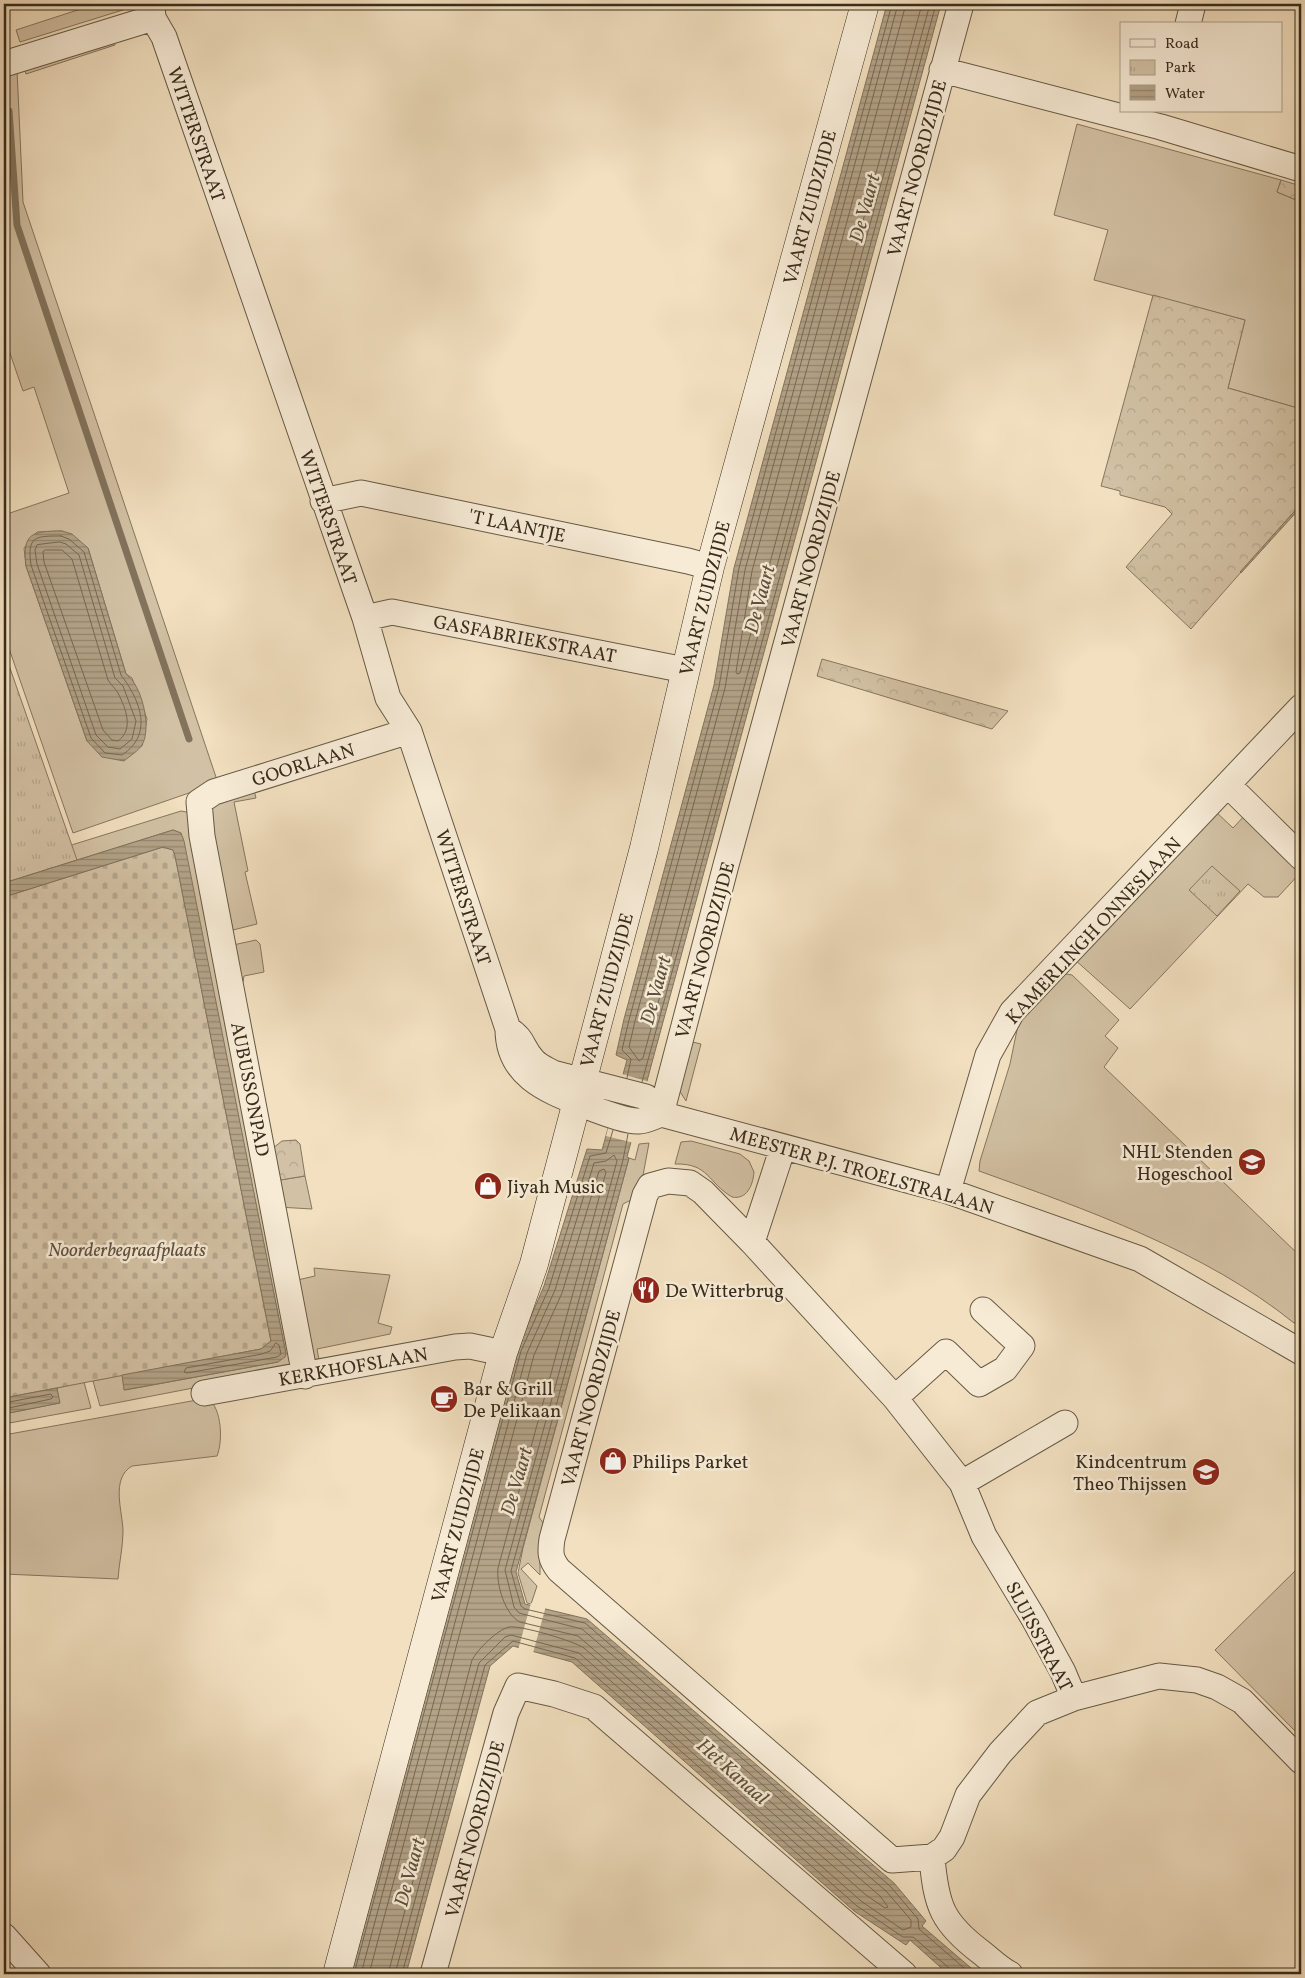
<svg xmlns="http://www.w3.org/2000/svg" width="1305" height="1978" font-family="Vollkorn,serif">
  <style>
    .grass { fill: #d2c1a4; stroke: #857660; fill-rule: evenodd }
    .forest { fill: url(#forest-crowns); stroke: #857660 }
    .cemetery { fill: url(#cemetery-stones); stroke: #857660 }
    .park { fill: url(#park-tufts); stroke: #857660 }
    .water { fill: url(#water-rules); stroke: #82735d }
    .pier { fill: #f2e0c0 }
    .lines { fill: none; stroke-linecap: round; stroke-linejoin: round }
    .shore { stroke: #766852; stroke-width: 1 }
    .stream { stroke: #82735d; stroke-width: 7 }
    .street-casing { stroke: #665945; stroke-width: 27 }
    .secondary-casing { stroke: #382c1c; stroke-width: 29 }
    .street { stroke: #f7ebd6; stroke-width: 25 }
    .secondary { stroke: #f7ebd6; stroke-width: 28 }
    .labels { text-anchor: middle; stroke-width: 5; stroke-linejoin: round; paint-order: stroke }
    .street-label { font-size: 19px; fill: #382c1c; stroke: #f7ebd6 }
    .poi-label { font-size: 19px; fill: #382c1c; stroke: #f7ebd6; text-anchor: start }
    .park-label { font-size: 19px; font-style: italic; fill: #5e513e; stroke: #f7ebd6 }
    .water-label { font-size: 20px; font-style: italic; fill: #5d503c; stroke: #f7ebd6 }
  </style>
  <defs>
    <pattern id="forest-crowns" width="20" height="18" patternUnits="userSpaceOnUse" patternTransform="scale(1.25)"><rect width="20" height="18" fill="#d2c1a4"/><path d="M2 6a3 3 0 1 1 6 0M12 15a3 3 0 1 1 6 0" fill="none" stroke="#b5a68d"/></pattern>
    <pattern id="cemetery-stones" width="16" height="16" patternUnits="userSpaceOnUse" patternTransform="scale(1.25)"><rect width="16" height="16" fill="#d2c1a4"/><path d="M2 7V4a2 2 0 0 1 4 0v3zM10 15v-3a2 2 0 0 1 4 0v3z" fill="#b5a68d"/></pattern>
    <pattern id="park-tufts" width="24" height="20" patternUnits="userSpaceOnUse" patternTransform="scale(1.25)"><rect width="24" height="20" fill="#d2c1a4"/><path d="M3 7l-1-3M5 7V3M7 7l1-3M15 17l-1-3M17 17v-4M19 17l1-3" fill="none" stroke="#b5a68d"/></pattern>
    <pattern id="water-rules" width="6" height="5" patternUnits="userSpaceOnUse" patternTransform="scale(1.25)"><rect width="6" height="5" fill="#b3a388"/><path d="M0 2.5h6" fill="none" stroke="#93856e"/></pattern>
  </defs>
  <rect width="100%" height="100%" fill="#f2e0c0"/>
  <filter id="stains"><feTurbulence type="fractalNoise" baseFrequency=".004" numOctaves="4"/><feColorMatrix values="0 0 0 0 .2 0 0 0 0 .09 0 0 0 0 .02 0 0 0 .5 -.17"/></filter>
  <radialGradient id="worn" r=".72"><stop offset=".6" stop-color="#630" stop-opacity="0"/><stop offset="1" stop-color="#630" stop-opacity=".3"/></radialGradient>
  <path class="grass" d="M96,4H132L126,9L20,42L16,30Z
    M113,39L115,45L26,74L24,67Z
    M17,70L23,202L218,783L73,833L4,634V515L69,493L34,387L23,391L4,336V74ZM62,531L88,548L126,674L132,678L147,719L142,746L87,741L26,566L24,548L37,532Z
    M1077,124L1281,180L1277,192L1301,202V409L1228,388L1245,320L1094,280L1108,230L1054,215Z
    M253,787L256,798L234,802L248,871L245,872L257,924L233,930L206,808Z
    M1214,810L1233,828L1246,814L1299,867L1300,873L1278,897H1264L1248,884L1130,1009L1074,959Z
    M181,811L192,813L297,1368L100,1406L93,1381L122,1375L125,1390L278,1362L286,1354L181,833L173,830L4,883V866Z
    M256,940L260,944L264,972L244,976L243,982L237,985L233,945Z
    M1061,973L1072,975L1119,1020L1105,1036L1118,1048L1104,1067L1301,1257V1321L1294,1323C1205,1251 1085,1209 979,1171L980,1161L1010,1064L1019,1020Z
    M688,1041L701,1044L686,1101L679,1090Z
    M691,1141L740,1154L749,1161L754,1172C753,1185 747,1200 732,1197C708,1183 709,1163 675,1164L681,1142Z
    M649,1143L642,1181L635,1198L623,1204L539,1517L546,1527L540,1555V1575L528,1563L521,1569L537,1586L531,1604L527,1603L518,1573L523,1548L629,1158L635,1160L639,1144Z
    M305,1176L312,1209L278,1207L274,1181Z
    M314,1268L390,1275L378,1323L392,1327L390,1334L317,1349L320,1365L307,1352L293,1281L315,1276Z
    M84,1382L91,1408L4,1424V1414L59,1403L57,1388Z
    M208,1398C222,1409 223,1441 217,1456L132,1466C110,1479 123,1512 123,1532C123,1547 119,1563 118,1579L4,1574V1435Z
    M1301,1565V1737L1215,1650Z"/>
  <path class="forest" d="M1281,180L1301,186V202L1277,192Z
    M1153,295L1245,320L1228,388L1301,409V504L1191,629L1126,567L1172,514L1165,507L1120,495V491L1101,486Z
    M822,659L1008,711L992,729L817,676Z
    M296,1140L300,1144L305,1176L274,1181L268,1152L282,1141Z"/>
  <path class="cemetery" d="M163,847L173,850L175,855L271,1341L261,1349L4,1398V897Z"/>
  <path class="park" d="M4,651L77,860L4,883Z
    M1212,866L1240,891L1217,916L1189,890Z"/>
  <path class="water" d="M887,4H941L651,1066L627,1157L629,1158L516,1572L525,1604L587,1619L894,1883L926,1921L922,1926L978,1974H948L910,1940L906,1945L854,1911L572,1662L513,1646L490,1666L406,1974H349L517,1349L544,1286L587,1149L602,1150L627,1060L616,1055L624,1019L714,685L734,568Z
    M1301,504V507L1241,573L1240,572Z
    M62,531L72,534L88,548L126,674C142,685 152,728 142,745C138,751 130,756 124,761L102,757L87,741L26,566C22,533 32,531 62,531Z
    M173,830L181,833L184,841L286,1354L285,1357L278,1362L124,1390L122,1375L261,1349L271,1341L175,856L173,850L163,847L4,897V883Z
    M57,1388L60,1403L4,1414V1398Z"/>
  <path class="pier" d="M622,1074L650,1082L634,1143L606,1136Z
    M531,1603L546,1606L533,1653L518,1650Z"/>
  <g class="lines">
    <path class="shore" d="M898,4L745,570L725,688L635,1021L629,1047L639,1061L643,1058L930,4
      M906,4L752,571L736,672L737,674L740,673L922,4
      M61,536L69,539L84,552L121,675C140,700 154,734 122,755L105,753L91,738L31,565C27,536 35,536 61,536Z
      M60,542L66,544L79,555L115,678L123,686L136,721L132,739L120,749L108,747L96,735L37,564L35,550L37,545Z
      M46,550H62L72,559L108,680C111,685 115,688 118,693C126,709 134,729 118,741L112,740L103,730L44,562L43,552Z
      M627,1078L631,1059L622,1050L629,1020L719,687L739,568L892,4
      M642,1082L936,4
      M628,1134L623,1160L511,1571L521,1606L525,1609L585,1623L890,1886L918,1919L919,1929L971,1974
      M276,1343L279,1345L281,1354L277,1357L187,1373L184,1372L186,1368L262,1354L270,1351Z
      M4,1403L51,1394L53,1397L51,1399L4,1409
      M354,1974L521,1351L549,1288L590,1156L606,1153L613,1130
      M361,1974L527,1353L555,1290L594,1163L606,1161L614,1155L617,1161L505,1570L514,1607L519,1613L582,1629L886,1891L911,1920V1927L903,1930L861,1901L579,1653L511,1635L505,1637L479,1663L395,1974
      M369,1974L534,1355L562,1293L599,1171L604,1169L606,1172L498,1568C496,1584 505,1615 520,1622L578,1636L880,1896L888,1907L885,1908L866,1895L584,1648C574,1641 520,1625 509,1627C497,1630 478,1649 472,1660L388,1974
      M402,1974L485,1665L513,1641L575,1658L857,1906L903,1937H913L949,1968L951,1974"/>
    <path class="stream" d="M9,111L17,225L189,739"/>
    <defs>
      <path id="street" d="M152,4L153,18L164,37L365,618L388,698L409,731L508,1029C508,1079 552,1092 591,1108C602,1112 627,1122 639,1121C646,1121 655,1116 661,1114L646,1097L553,1073C546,1069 538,1066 533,1060C521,1047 525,1040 508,1029
        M961,4L726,865L661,1114L948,1191L1140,1259L1301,1352
        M1188,24L1193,4
        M4,64L153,18
        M942,70L1161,127L1301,169
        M323,501L361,493L688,561L710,567
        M365,618L392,612L685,670
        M1228,785L1301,857
        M668,1181L690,1183L703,1192L752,1242L895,1398L962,1483L984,1536L1034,1619L1063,1672L1074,1698L1037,1713L1000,1753L968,1795L952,1837L944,1849L932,1857L892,1860L559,1570C550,1559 550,1552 552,1539L645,1195L650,1186Z
        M948,1191L988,1055L1012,1012L1301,707
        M752,1242L783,1147
        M305,1376L202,836L199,802L214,792L409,731
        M204,1393L455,1347L470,1346L503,1353
        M895,1398L946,1352L979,1384L1005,1369L1022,1346L983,1310
        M962,1483L1065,1423
        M1074,1698L1159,1676L1197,1680L1217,1687L1242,1701L1301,1761
        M932,1857C936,1906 942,1923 982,1953C991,1960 1000,1969 1010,1974
        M4,1936L38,1974
        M433,1974L506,1713L518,1686L554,1694L594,1707L904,1974"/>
      <path id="secondary" d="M337,1974L503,1353L534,1264L644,848L710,567L865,4"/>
    </defs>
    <use href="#street" class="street-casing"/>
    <use href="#secondary" class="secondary-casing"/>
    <use href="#street" class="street"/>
    <use href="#secondary" class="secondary"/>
  </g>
  <defs>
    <symbol id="university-disc" viewBox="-11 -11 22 22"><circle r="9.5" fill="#8f2418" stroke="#f7ebd6"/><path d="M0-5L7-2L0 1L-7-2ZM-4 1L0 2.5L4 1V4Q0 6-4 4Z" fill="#fff"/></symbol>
    <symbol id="shop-disc" viewBox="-11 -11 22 22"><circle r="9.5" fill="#8f2418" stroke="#f7ebd6"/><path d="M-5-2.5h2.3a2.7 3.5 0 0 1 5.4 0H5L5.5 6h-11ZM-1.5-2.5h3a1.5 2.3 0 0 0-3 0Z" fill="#fff"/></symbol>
    <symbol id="restaurant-disc" viewBox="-11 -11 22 22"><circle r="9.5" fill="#8f2418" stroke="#f7ebd6"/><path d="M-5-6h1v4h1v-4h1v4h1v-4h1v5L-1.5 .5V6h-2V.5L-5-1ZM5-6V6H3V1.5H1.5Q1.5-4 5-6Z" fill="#fff"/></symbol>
    <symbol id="cafe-disc" viewBox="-11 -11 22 22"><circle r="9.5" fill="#8f2418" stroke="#f7ebd6"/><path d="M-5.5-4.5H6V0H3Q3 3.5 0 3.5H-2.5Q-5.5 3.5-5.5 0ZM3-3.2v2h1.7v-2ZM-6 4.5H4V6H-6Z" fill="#fff"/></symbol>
    <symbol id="school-disc" viewBox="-11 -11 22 22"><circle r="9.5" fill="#8f2418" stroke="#f7ebd6"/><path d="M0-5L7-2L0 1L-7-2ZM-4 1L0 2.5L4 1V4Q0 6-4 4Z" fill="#fff"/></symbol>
  </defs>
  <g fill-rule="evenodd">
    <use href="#university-disc" x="1236" y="1146" width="32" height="32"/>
    <use href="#shop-disc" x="472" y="1170" width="32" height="32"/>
    <use href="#restaurant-disc" x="630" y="1274" width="32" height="32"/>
    <use href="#cafe-disc" x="428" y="1383" width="32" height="32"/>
    <use href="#shop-disc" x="597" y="1445" width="32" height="32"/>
    <use href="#school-disc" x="1190" y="1456" width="32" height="32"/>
  </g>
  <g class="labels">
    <g class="street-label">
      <text transform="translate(197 134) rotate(71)" y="7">WITTERSTRAAT</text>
      <text transform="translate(916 168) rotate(-75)" y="7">VAART NOORDZIJDE</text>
      <text transform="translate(809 207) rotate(-75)" y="7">VAART ZUIDZIJDE</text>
      <text transform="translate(329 517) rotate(71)" y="7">WITTERSTRAAT</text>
      <text transform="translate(517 525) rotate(12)" y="7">'T LAANTJE</text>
      <text transform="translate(810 559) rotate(-75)" y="7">VAART NOORDZIJDE</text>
      <text transform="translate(704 598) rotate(-76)" y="7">VAART ZUIDZIJDE</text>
      <text transform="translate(525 638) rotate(11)" y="7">GASFABRIEKSTRAAT</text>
      <text transform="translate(303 764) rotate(-17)" y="7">GOORLAAN</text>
      <text transform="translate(464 897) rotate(72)" y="7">WITTERSTRAAT</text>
      <text transform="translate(1093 930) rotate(-47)" y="7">KAMERLINGH ONNESLAAN</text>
      <text transform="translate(704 950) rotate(-75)" y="7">VAART NOORDZIJDE</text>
      <text transform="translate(606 990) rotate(-75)" y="7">VAART ZUIDZIJDE</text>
      <text transform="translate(251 1089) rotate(79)" y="7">AUBUSSONPAD</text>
      <text transform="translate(862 1170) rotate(16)" y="7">MEESTER P.J. TROELSTRALAAN</text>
      <text transform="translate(353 1366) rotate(-10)" y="7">KERKHOFSLAAN</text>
      <text transform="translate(590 1398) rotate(-75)" y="7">VAART NOORDZIJDE</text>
      <text transform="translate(457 1525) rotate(-75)" y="7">VAART ZUIDZIJDE</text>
      <text transform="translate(1040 1636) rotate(62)" y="7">SLUISSTRAAT</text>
      <text transform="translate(474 1829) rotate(-75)" y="7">VAART NOORDZIJDE</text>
    </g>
    <g class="poi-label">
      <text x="1233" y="1158" text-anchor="end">NHL Stenden<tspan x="1233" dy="22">Hogeschool</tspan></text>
      <text x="507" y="1193">Jiyah Music</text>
      <text x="665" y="1297">De Witterbrug</text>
      <text x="463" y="1395">Bar &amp; Grill<tspan x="463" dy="22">De Pelikaan</tspan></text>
      <text x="632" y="1468">Philips Parket</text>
      <text x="1187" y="1468" text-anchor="end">Kindcentrum<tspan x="1187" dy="22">Theo Thijssen</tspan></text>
    </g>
    <g class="park-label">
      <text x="127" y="1256">Noorderbegraafplaats</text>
    </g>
    <g class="water-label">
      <text transform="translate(864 208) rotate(-75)" y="7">De Vaart</text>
      <text transform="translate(759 599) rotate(-75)" y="7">De Vaart</text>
      <text transform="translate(655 990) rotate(-75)" y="7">De Vaart</text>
      <text transform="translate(516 1481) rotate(-74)" y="7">De Vaart</text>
      <text transform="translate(733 1771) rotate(42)" y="7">Het Kanaal</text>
      <text transform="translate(409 1872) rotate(-75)" y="7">De Vaart</text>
    </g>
  </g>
  <rect width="1305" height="1978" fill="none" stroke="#f2e0c0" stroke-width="20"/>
  <rect x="5" y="5" width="1295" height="1968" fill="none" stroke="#382c1c" stroke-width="2.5"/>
  <rect x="10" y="10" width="1285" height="1958" fill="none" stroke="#382c1c"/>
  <rect x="1120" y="22" width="162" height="90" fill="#f7ebd6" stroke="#ab9f8c"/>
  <rect x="1130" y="39" width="25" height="8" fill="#f7ebd6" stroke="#ab9f8c"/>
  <text x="1165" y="48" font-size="15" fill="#382c1c">Road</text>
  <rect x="1130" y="60" width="25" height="15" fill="url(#park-tufts)" stroke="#ab9f8c"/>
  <text x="1165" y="72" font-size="15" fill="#382c1c">Park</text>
  <rect x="1130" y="85" width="25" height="15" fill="url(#water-rules)" stroke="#ab9f8c"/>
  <text x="1165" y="98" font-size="15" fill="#382c1c">Water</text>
  <rect width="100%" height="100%" filter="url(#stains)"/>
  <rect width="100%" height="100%" fill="url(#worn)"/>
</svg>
